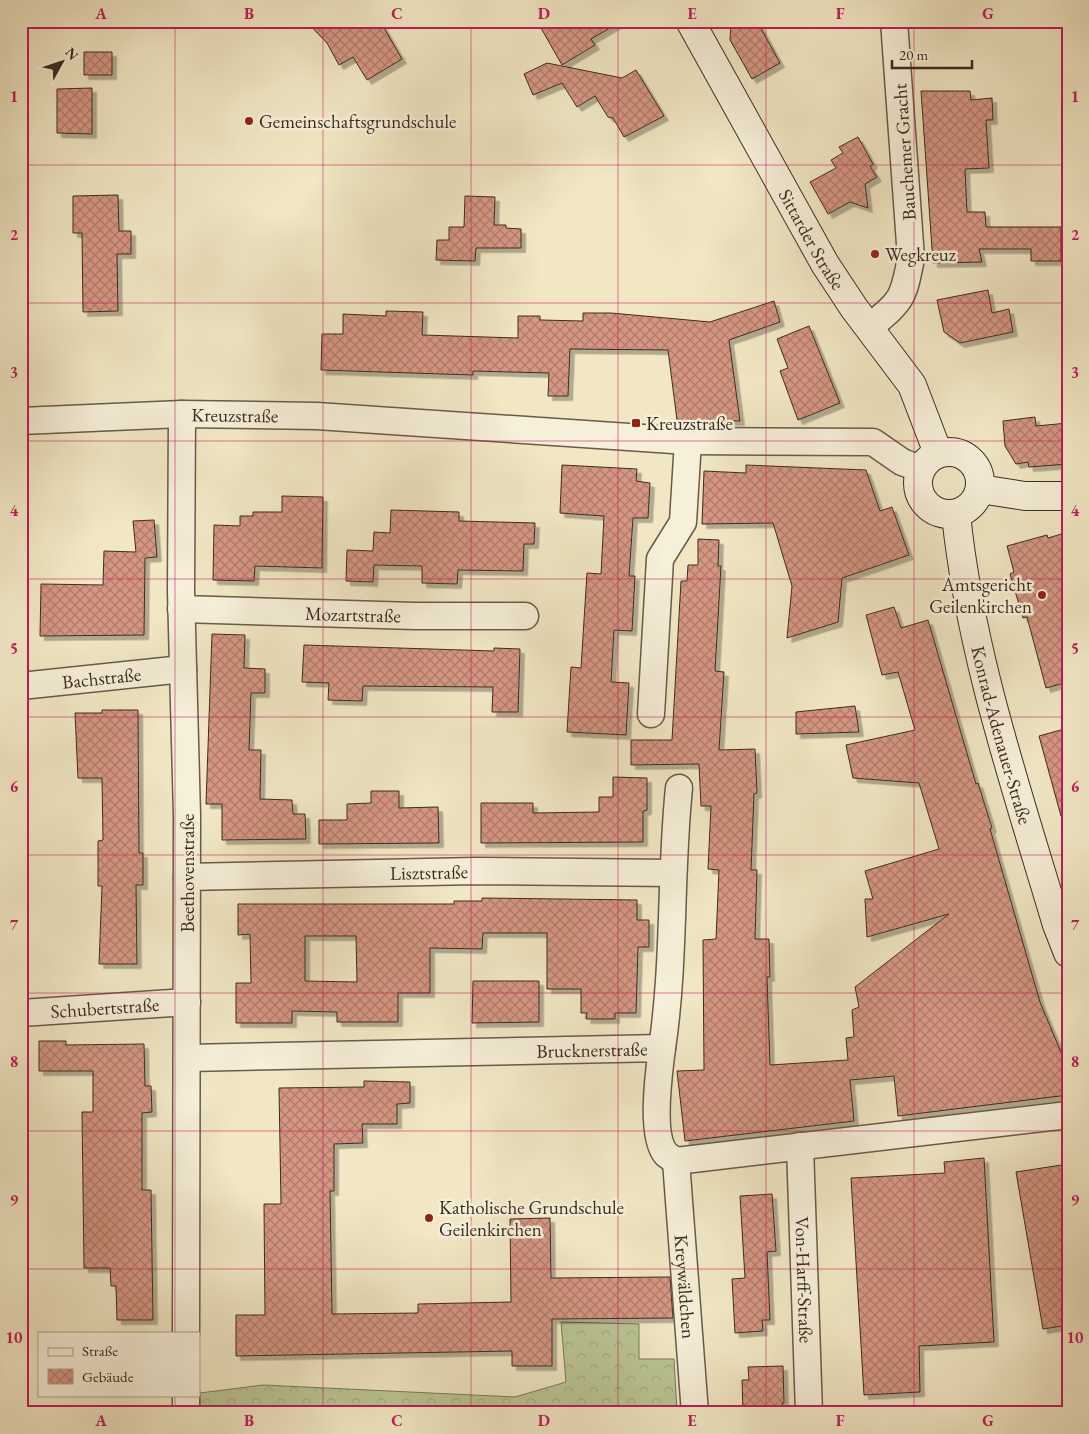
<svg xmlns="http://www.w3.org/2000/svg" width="1089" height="1434" font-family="'EB Garamond',serif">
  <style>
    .forest { fill: url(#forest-crowns); stroke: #7c785a }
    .building { fill: url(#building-cross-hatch); stroke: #3d2b21; fill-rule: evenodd; filter: url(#shadow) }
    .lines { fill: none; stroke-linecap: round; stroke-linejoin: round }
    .street-casing { stroke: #6a5a4a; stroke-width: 29 }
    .secondary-casing { stroke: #3d2b21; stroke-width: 30 }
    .street { stroke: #f6efd9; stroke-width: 26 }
    .secondary { stroke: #f6efd9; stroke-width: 28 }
    .grid { fill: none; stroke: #c2185b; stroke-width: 1; stroke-opacity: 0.55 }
    .poi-dot { fill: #8f2418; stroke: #f6efd9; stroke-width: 2 }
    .labels { text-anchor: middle; stroke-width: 5; stroke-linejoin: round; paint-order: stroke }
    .poi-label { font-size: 19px; fill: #3d2b21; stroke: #f6efd9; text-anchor: start }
    .street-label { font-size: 19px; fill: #3d2b21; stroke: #f6efd9 }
    .neatline { fill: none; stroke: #c2185b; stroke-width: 2 }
    .grid-label { font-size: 16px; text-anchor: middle; font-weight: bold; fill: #c2185b }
  </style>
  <defs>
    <pattern id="forest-crowns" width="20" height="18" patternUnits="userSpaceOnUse" patternTransform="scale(1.25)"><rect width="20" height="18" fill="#bac594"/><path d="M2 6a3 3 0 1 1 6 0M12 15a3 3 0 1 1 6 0" fill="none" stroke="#a1a97f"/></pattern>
    <pattern id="building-cross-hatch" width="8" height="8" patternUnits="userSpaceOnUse" patternTransform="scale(1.25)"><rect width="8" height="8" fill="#d69683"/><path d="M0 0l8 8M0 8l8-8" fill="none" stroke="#af7b6b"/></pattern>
    <filter id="shadow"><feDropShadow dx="4.5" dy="4.5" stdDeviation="0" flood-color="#0004"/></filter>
  </defs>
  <rect width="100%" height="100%" fill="#f1e7c4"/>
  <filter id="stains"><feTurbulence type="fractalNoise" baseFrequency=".004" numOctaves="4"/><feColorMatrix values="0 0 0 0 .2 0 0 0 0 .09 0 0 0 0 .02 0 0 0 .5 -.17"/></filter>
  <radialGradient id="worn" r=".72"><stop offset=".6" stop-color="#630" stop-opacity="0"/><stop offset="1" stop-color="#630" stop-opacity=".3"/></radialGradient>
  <path class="forest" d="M561,1322L639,1324V1359H674L677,1413H200V1393L263,1385L515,1397L566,1382Z"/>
  <path class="building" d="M306,21H380L402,59L367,80L353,57L339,65L327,43Z
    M537,21H622L591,39L595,45L562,65Z
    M731,21H757L780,63L752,79L730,40Z
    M84,52H112V75H84Z
    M547,63L622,78L636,70L664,116L624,137L613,118L608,117L595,96L577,107L562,83L533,95L524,74Z
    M92,88V134L57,133V89Z
    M921,91H970L971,100L992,98L993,120H986L989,168L965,169L967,212H985L986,227H1061V261H1031V249H979L982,262L933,263Z
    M858,137L873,164L870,166L877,177L865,184L868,208L850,202L828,214L810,182L836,168L831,160L843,153L839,147Z
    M118,195L119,231H131V254H117L118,311L83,312L82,233H73V196Z
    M465,196L495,197L494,225H506V228L521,229V248H476L475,261L436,260L437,240H449V227H464Z
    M988,290L992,313L1009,309L1013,332L960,343L944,332L937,300Z
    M774,301L780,322L729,340L740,421L677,420L668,350L570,349L568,396H548L549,373L473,371V375L321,370L322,334H343V314L386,316V311L423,312L422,335L518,338V316H540V320L583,321V313H611L710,322Z
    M809,326L840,403L798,420L780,371L788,368L777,339Z
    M1035,417L1036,426L1068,423V464L1029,467L1028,462L1016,464L1005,446L1003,421Z
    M562,465L637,469L636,481L650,483L648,518H633L629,576H635L632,631L614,630L611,682L629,683L626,735L567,732L571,667L581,668L587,573L601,574L604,516L560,513Z
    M746,465L866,470L880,511L892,507L909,555L842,578L838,622L787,638L792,586L773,523L702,524L704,471L746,473Z
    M282,496L323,497L322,568L255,566L254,581L213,580L214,525L240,526V516H253V512H282Z
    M391,510L459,512V521L535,523L534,544H524L523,571L458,570L457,584L422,583V566L374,565L373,582L346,581L347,550L373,551L374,532L390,533Z
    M154,520L157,557L145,558L144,635L40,636L41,584L103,585L104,551L136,552L133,521Z
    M1068,532V682L1046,688L1027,617L1023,618L1010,574L1014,572L1007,546L1047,535L1048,538Z
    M698,539L719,540L718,566H721L715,671L724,672L719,750L755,749L757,793L754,794L751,870H757L755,939H769L770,977H767L770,1065L848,1060L846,1038L854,1037L852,1010L859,1007L855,987L949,914L867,937L865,899H873L865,871L939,849L919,783L853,778L846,745L915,730L898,672L882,675L866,615L894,607L901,628L928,620L976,784L978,783L992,828L990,829L1040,1002L1068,1069V1095L898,1116L894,1076L850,1080L854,1121L685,1141L677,1071L704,1070L703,940L716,939L719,870L708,869L711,806H701L699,764L631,765V740H672L681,581H687L688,565H698Z
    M212,634L245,635L244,668L265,669V693H251L249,750H261L260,799L292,800L293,814H305L306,839L222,840V804H206Z
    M304,645L494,651V648L520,649L518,712H492L493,687L363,686L362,701L328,700L329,683L302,682Z
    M855,706L859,732L796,734V712Z
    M102,710H138L139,853H143V885H136L137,964H99L102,886H98V841L103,840L102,778H78L75,713H102Z
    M1068,728V815L1061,816L1039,736Z
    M613,777L647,778V810L643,811V842L481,843V803H533V813L599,812V797H613Z
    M371,791H399V808L438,807L439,843L319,844V820H347V804L371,803Z
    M482,898L637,900V920H649V947H638L636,1013H615V1019H586L587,1013H581V989H547V933H483L482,949L430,948V993H398V1022H337V1012L292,1011V1023H236V983H251L250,934L238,935V904H454V901H482ZM305,936H356L357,982L305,981Z
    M473,981H539V1022L472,1023Z
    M39,1041H66V1045L144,1044L145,1086H151L152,1112L142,1113V1190H151L153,1320H117L116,1286H111L110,1268H84L82,1112H93V1071H39Z
    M364,1081L410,1082V1103L397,1104V1124H362L363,1143L334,1144V1191H330L332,1314L418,1313V1304L511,1302L510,1219L550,1218L551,1278L670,1277L673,1318L552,1319V1366H512V1351L236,1356V1315H265L264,1204H281L279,1088L364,1087Z
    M984,1158L994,1342L919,1346L920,1392L864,1395L851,1178L945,1173L944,1162Z
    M1068,1164V1325L1043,1329L1016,1172Z
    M772,1194L776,1251L767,1252L770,1320H762L763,1331L735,1333L732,1279L745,1278L740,1196Z
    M783,1366L784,1403H782L783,1413H743L742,1380H749L748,1367Z"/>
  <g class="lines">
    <defs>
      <g id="street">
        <path d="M870,327C902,300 903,300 911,258L894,21"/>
        <path d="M182,414L181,591L187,816L186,1333"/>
        <path id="s1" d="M21,421L182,414L317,416L688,441L873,442L902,462L921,469"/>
        <path id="s2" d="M181,609L415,616H525"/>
        <path id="s3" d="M21,686L183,669"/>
        <path d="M651,714L660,559L683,522L688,441"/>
        <path id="s4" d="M187,877L476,871L672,873"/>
        <path id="s5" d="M21,1013L187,1002"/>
        <path d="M662,1048C675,962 670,874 679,788"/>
        <path id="s6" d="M188,1058L662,1048C659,1071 650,1136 666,1154C668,1156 673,1159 676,1161L1068,1115"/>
        <path id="s7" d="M800,1146L809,1413"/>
        <path id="s8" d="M676,1161L695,1413"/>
        <path d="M186,1395V1413"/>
      </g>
      <g id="secondary">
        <path id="s9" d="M690,21L825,264L854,308L912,385L938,453"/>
        <circle cx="949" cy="483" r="31"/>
        <path d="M980,489L1025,496H1068"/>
        <path id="s10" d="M956,514C970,654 1017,790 1057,925L1068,953"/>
      </g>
    </defs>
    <use href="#street" class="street-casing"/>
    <use href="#secondary" class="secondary-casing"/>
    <use href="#street" class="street"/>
    <use href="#secondary" class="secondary"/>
  </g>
  <path class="grid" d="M175,21V1333M323,21V1413M471,21V1413M618,21V1413M766,21V1413M914,21V1413M21,165H1068M21,303H1068M21,441H1068M21,579H1068M21,717H1068M21,855H1068M21,993H1068M21,1131H1068M21,1269H1068M175,1395V1413"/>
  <g class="poi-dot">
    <circle cx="249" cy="121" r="5"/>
    <circle cx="875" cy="254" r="5"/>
    <rect x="631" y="418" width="10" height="10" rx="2.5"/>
    <circle cx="1042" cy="595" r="5"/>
    <circle cx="429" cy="1218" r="5"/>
  </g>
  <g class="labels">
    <g class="poi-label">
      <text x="259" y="128">Gemeinschaftsgrundschule</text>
      <text x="885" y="261">Wegkreuz</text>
      <text x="646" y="430">Kreuzstraße</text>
      <text x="1032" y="591" text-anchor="end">Amtsgericht<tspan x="1032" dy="22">Geilenkirchen</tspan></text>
      <text x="439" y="1214">Katholische Grundschule<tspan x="439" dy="22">Geilenkirchen</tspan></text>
    </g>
    <g class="street-label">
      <text transform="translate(904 152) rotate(-94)" y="7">Bauchemer Gracht</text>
      <text dy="7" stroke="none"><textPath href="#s9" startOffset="250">Sittarder Straße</textPath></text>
      <text dy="7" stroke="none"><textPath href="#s1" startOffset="214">Kreuzstraße</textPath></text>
      <text dy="7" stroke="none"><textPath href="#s2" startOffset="172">Mozartstraße</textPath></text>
      <text dy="7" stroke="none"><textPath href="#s3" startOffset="81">Bachstraße</textPath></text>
      <text dy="7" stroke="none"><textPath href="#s10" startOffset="226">Konrad-Adenauer-Straße</textPath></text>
      <text dy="7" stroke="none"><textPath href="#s4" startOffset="242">Lisztstraße</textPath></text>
      <text transform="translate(187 873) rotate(-90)" y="7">Beethovenstraße</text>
      <text dy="7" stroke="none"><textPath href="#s5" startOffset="84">Schubertstraße</textPath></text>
      <text dy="7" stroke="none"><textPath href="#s6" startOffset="404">Brucknerstraße</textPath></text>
      <text dy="7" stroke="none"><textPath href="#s7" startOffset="134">Von-Harff-Straße</textPath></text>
      <text dy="7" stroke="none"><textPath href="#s8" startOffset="126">Kreywäldchen</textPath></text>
    </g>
  </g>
  <rect width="1089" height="1434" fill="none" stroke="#f1e7c4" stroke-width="55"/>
  <rect x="38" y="1332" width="162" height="65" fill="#f6efd9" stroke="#aca18f"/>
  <rect x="48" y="1348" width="25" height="8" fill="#f6efd9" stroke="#aca18f"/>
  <text x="82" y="1356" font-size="15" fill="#3d2b21">Straße</text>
  <rect x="48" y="1369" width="25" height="15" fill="url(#building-cross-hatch)" stroke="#aca18f"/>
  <text x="82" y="1382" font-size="15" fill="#3d2b21">Gebäude</text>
  <g transform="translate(62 62) rotate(50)" stroke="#f6efd9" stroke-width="4" paint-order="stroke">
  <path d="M0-4L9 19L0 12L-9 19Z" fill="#3d2b21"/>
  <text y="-8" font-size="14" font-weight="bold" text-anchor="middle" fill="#3d2b21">N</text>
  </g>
  <path d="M892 60v8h80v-8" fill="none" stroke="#3d2b21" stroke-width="2.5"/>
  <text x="899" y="60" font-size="15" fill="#3d2b21" stroke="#f6efd9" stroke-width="4" paint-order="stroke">20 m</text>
  <rect x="28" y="28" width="1034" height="1378" class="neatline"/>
  <g class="grid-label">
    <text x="101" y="19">A</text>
    <text x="249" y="19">B</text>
    <text x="397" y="19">C</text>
    <text x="544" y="19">D</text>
    <text x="692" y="19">E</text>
    <text x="840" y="19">F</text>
    <text x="988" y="19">G</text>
    <text x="14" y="102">1</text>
    <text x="1075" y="102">1</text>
    <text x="14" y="240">2</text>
    <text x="1075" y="240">2</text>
    <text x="14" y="378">3</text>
    <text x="1075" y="378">3</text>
    <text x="14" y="516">4</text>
    <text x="1075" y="516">4</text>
    <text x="14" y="654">5</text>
    <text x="1075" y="654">5</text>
    <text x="14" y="792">6</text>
    <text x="1075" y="792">6</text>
    <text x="14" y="930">7</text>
    <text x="1075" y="930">7</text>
    <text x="14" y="1067">8</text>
    <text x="1075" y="1067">8</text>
    <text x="14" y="1205">9</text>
    <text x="1075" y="1205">9</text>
    <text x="14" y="1343">10</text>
    <text x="1075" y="1343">10</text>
    <text x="101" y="1426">A</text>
    <text x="249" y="1426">B</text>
    <text x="397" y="1426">C</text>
    <text x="544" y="1426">D</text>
    <text x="692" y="1426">E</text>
    <text x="840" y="1426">F</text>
    <text x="988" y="1426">G</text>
  </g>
  <rect width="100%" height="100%" filter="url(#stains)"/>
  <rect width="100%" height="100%" fill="url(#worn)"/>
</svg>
